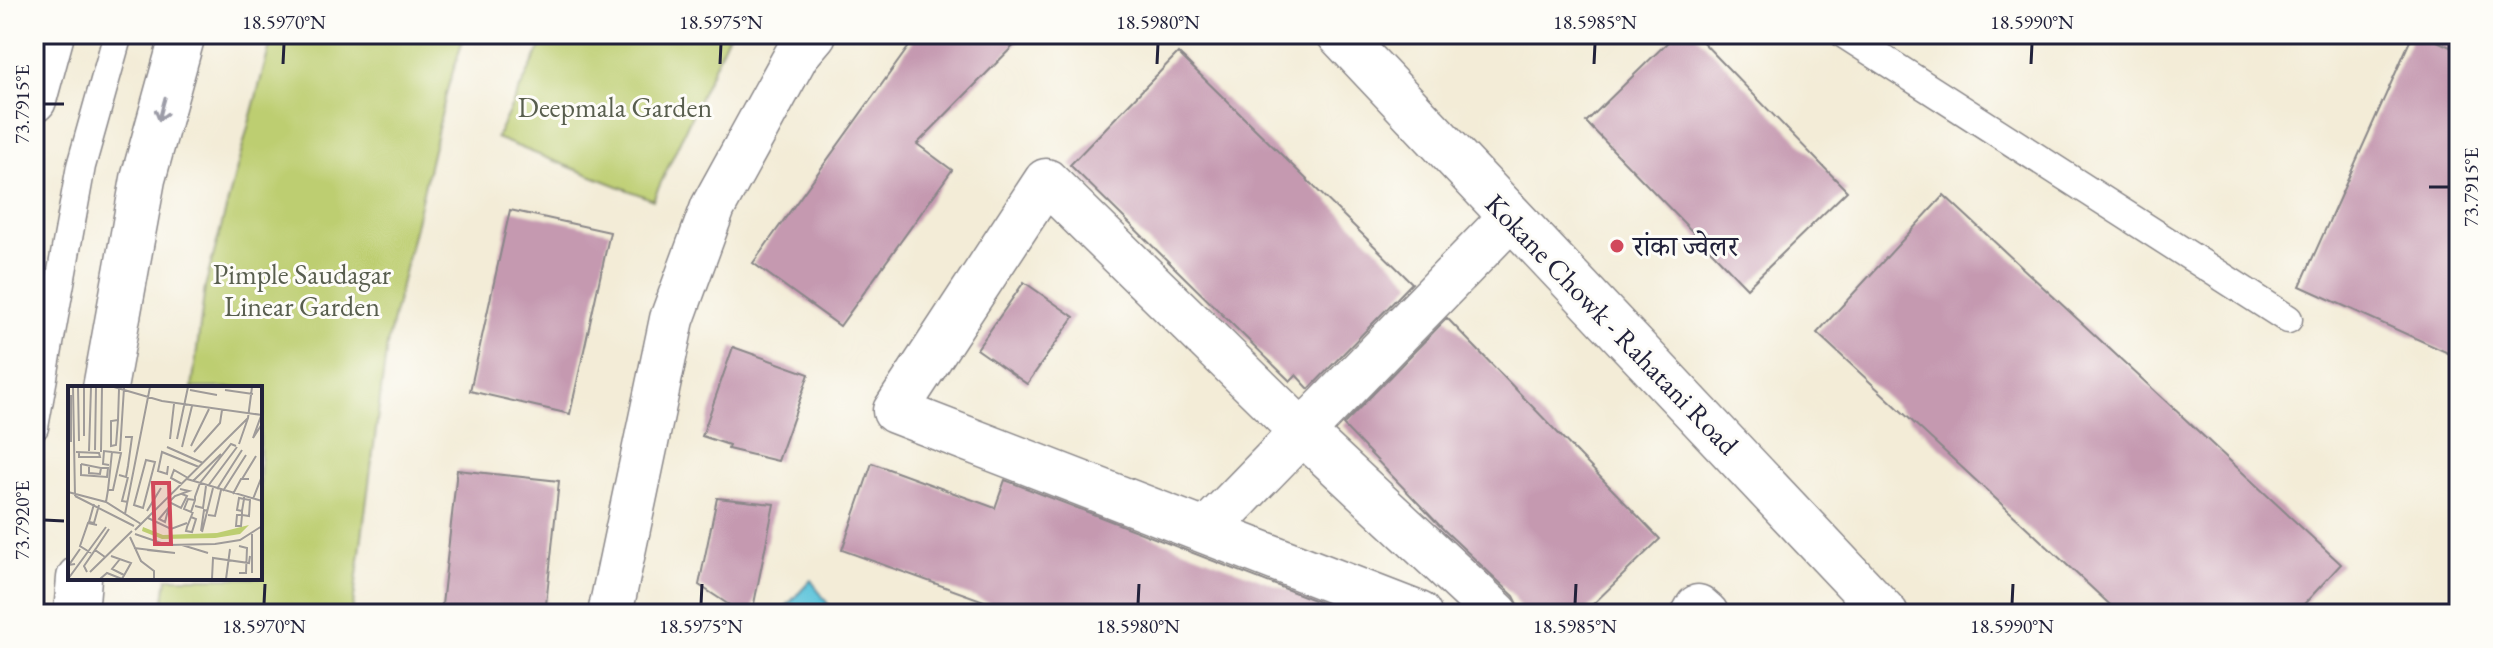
<svg xmlns="http://www.w3.org/2000/svg" width="2493" height="648" font-family="'EB Garamond','Noto Serif Devanagari',serif">
  <style>
    .green { fill: #bdce71; stroke: #707856; stroke-width: 2 }
    .water { fill: #5ec5db; stroke: #40748b; stroke-width: 2 }
    .building { fill: #c599b0 }
    .lines { fill: none; stroke-linecap: round; stroke-linejoin: round }
    .lane-casing { stroke: #8a8789; stroke-width: 31 }
    .street-casing { stroke: #8a8789; stroke-width: 47 }
    .secondary-casing { stroke: #8a8789; stroke-width: 47 }
    .primary-casing { stroke: #8a8789; stroke-width: 47 }
    .lane { stroke: #fff; stroke-width: 28 }
    .street { stroke: #fff; stroke-width: 44 }
    .secondary { stroke: #fff; stroke-width: 44 }
    .primary { stroke: #fff; stroke-width: 44 }
    .oneway { stroke: #9c9ca7 }
    .ticks { fill: none; stroke: #22223b; stroke-width: 3 }
    .poi-dot { fill: #d1495b; stroke: #fdfcf7; stroke-width: 3 }
    .labels { text-anchor: middle; stroke-width: 6; stroke-linejoin: round; paint-order: stroke }
    .park-label { font-size: 28px; fill: #585e4e; stroke: #fdfcf7 }
    .poi-label { font-size: 28px; fill: #22223b; stroke: #fdfcf7; text-anchor: start }
    .street-label { font-size: 28px; fill: #22223b; stroke: #fdfcf7 }
    .inset-road { fill: none; stroke: #9f9b99; stroke-width: 2 }
    .view { fill: #d1495b; fill-opacity: 0.15; stroke: #d1495b; stroke-width: 4 }
    .inset-edge { fill: none; stroke: #22223b; stroke-width: 4 }
    .neatline { fill: none; stroke: #22223b; stroke-width: 3 }
    .ticks-label { font-size: 20px; text-anchor: middle; fill: #22223b }
  </style>
  <rect width="100%" height="100%" fill="#fdfcf7"/>
  <filter id="ink" filterUnits="userSpaceOnUse"><feTurbulence type="fractalNoise" baseFrequency=".0125" numOctaves="2"/><feDisplacementMap in="SourceGraphic" scale="16" xChannelSelector="R" yChannelSelector="G"/><feConvolveMatrix kernelMatrix="1 2 1 2 8 2 1 2 1" color-interpolation-filters="sRGB"/></filter>
  <filter id="wash" filterUnits="userSpaceOnUse"><feTurbulence type="fractalNoise" baseFrequency=".006" numOctaves="4" result="noise"/><feDisplacementMap in="SourceGraphic" scale="32" xChannelSelector="R" yChannelSelector="G"/><feGaussianBlur stdDeviation="1.8" result="paint"/><feColorMatrix in="noise" values="0 0 0 0 0 0 0 0 0 0 0 0 0 0 0 0 0 1.4 0 .05"/><feComposite in="paint" operator="in"/></filter>
  <g filter="url(#wash)">
    <rect width="100%" height="100%" fill="#f3ecd7"/>
    <path class="green" d="M273,34H465L447,90L387,345L352,614H162L167,578H260V388H192L205,287Z
      M547,34H729L653,200L496,138Z"/>
    <path class="water" d="M811,580L835,614H779Z"/>
    <g id="blocks">
      <path class="building" d="M918,34H1025L917,144L952,170L840,326L753,263Z
        M1676,34H1695L1847,191L1747,288L1586,122Z
        M2413,34H2422L2459,51V358L2300,286Z
        M1178,53L1412,283L1309,389L1296,375L1290,381L1070,165Z
        M1944,195L2341,564L2295,614H2120L1817,333Z
        M510,210L610,232L570,414L470,391Z
        M1024,282L1074,317L1027,384L977,349Z
        M1447,318L1660,539L1583,614H1523L1514,596L1444,530L1343,425Z
        M733,347L809,374L778,461L728,449L729,445L702,436Z
        M872,463L995,508L1005,480L1350,614H1020L842,550Z
        M457,470L559,481L545,614H441Z
        M717,498L774,504L752,614H743L699,585Z"/>
    </g>
  </g>
  <g filter="url(#ink)">
    <use href="#blocks" fill-opacity="0" stroke="#8a8789" stroke-width="2"/>
    <g class="lines">
      <defs>
        <path id="lane" d="M1844,34L2288,319
          M34,427L81,166L118,34"/>
        <path id="street" d="M1206,531L1510,218
          M610,614L672,319L713,207L797,54L814,34
          M1419,614L895,411L1046,181L1302,432L1497,614
          M1694,614L1698,607L1706,614"/>
        <path id="secondary" d="M1339,34L1886,614"/>
        <path id="primary" d="M34,100L52,34
          M105,388L143,179L183,34
          M76,614L79,578"/>
      </defs>
      <use href="#lane" class="lane-casing"/>
      <use href="#street" class="street-casing"/>
      <use href="#secondary" class="secondary-casing"/>
      <use href="#primary" class="primary-casing"/>
      <use href="#lane" class="lane"/>
      <use href="#street" class="street"/>
      <use href="#secondary" class="secondary"/>
      <use href="#primary" class="primary"/>
    </g>
    <defs><path id="oneway-shaft" d="M-6 0H5M1.5-3L5.5 0L1.5 3" fill="none" stroke-width="1.6" stroke-linecap="round" stroke-linejoin="round" transform="scale(2)"/></defs>
    <use class="oneway" href="#oneway-shaft" transform="translate(162 109) rotate(105)"/>
  </g>
  <path class="ticks" d="M283,64L284,44M720,64L721,44M1157,64L1158,44M1594,64L1595,44M2031,64L2032,44M44,104H64M2429,187H2449M44,520L64,521M264,604L265,584M701,604L702,584M1138,604L1139,584M1575,604L1576,584M2012,604L2013,584"/>
  <circle class="poi-dot" cx="1617" cy="246" r="8"/>
  <g class="labels">
    <g class="park-label">
      <text x="615" y="117">Deepmala Garden</text>
      <text x="302" y="284">Pimple Saudagar<tspan x="302" dy="32">Linear Garden</tspan></text>
    </g>
    <g class="poi-label">
      <text x="1633" y="256">रांका ज्वेलर</text>
    </g>
    <g class="street-label">
      <text transform="translate(1612 324) rotate(46)" y="10">Kokane Chowk - Rahatani Road</text>
    </g>
  </g>
  <g transform="translate(68 386)">
    <rect width="194" height="194" fill="#f3ecd7"/>
    <path d="M181,139L172,148L147,152L94,153L74,145L75,141L95,149L149,147Z" fill="#bdce71"/>
    <path class="inset-road" d="M5,1L7,110M10,1L11,55M46,1L94,15L194,29M122,4L149,9M157,4L185,8M3,9V56M193,30L185,52L194,38M50,34L43,35V60L48,59L50,34L51,3M16,50V1M102,53L106,18M109,53L120,1M171,58L180,32M123,60L141,23M99,61L135,77M114,61L124,20M27,64L28,1M21,65L23,1M52,65L56,2M8,66L31,67L32,71H11V67M33,66L34,1M44,66L53,67L45,104H40ZM126,66L152,37L154,24M78,74L87,76L75,122L66,119ZM13,78V89L39,91L40,82H32M13,78L33,82L32,88L21,87V81M41,79L35,78L36,65L44,66M100,80L99,88L90,85L94,66L131,81M51,89L58,91L60,80L64,51H57M60,91L54,115L60,116M119,93L194,115M174,93L188,70M125,95L153,68M114,98L103,92L106,84L120,92M140,100L169,61M112,103L121,105L107,110L101,116L113,122L119,110L114,108M149,103L174,64M155,105L178,69M0,106L38,116L73,138M165,108L173,93H181M7,110L66,140M185,113L194,90M127,114L120,113L116,123L123,126L127,114V111L132,97L163,58L168,60M38,116L40,104L38,116M26,118L21,136L26,137L31,119M102,120L99,128L97,136L91,133ZM127,120L135,122L138,100M79,125L93,102M174,125L169,124L171,112L176,113L182,114L181,130L174,129V125L176,113V111M57,128L82,1M140,129L147,130L153,104M169,129H174L173,140H168ZM123,131L128,133L124,146L118,145L119,141L125,126M80,132L103,143L119,137M67,144L180,32L184,1M133,145L136,124L140,125M134,146L145,102M67,148L99,159L147,158L172,154L194,140M62,151L73,175L86,185V193M114,159L140,167M171,160L179,162L178,187H171M66,162L107,167M27,164L41,143M79,164L107,167M23,167L12,160L20,137L29,139M52,173L44,183L56,189M7,178L1,179L12,163M19,186L16,180L27,164L37,171M22,186L64,145M184,187V148M0,193L38,141M32,193L39,187L54,193L63,177L43,170M144,193L145,172L181,177L182,170M158,193L162,163"/>
    <path class="view" d="M85,97H101L103,158H87Z"/>
    <rect width="194" height="194" class="inset-edge"/>
  </g>
  <rect width="2493" height="648" fill="none" stroke="#fdfcf7" stroke-width="88"/>
  <rect x="44" y="44" width="2405" height="560" class="neatline"/>
  <g class="ticks-label">
    <text x="284" y="29">18.5970°N</text>
    <text x="721" y="29">18.5975°N</text>
    <text x="1158" y="29">18.5980°N</text>
    <text x="1595" y="29">18.5985°N</text>
    <text x="2032" y="29">18.5990°N</text>
    <text transform="translate(22 104) rotate(-90)" y="7">73.7915°E</text>
    <text transform="translate(2471 187) rotate(-90)" y="7">73.7915°E</text>
    <text transform="translate(22 520) rotate(-90)" y="7">73.7920°E</text>
    <text x="264" y="633">18.5970°N</text>
    <text x="701" y="633">18.5975°N</text>
    <text x="1138" y="633">18.5980°N</text>
    <text x="1575" y="633">18.5985°N</text>
    <text x="2012" y="633">18.5990°N</text>
  </g>
</svg>
